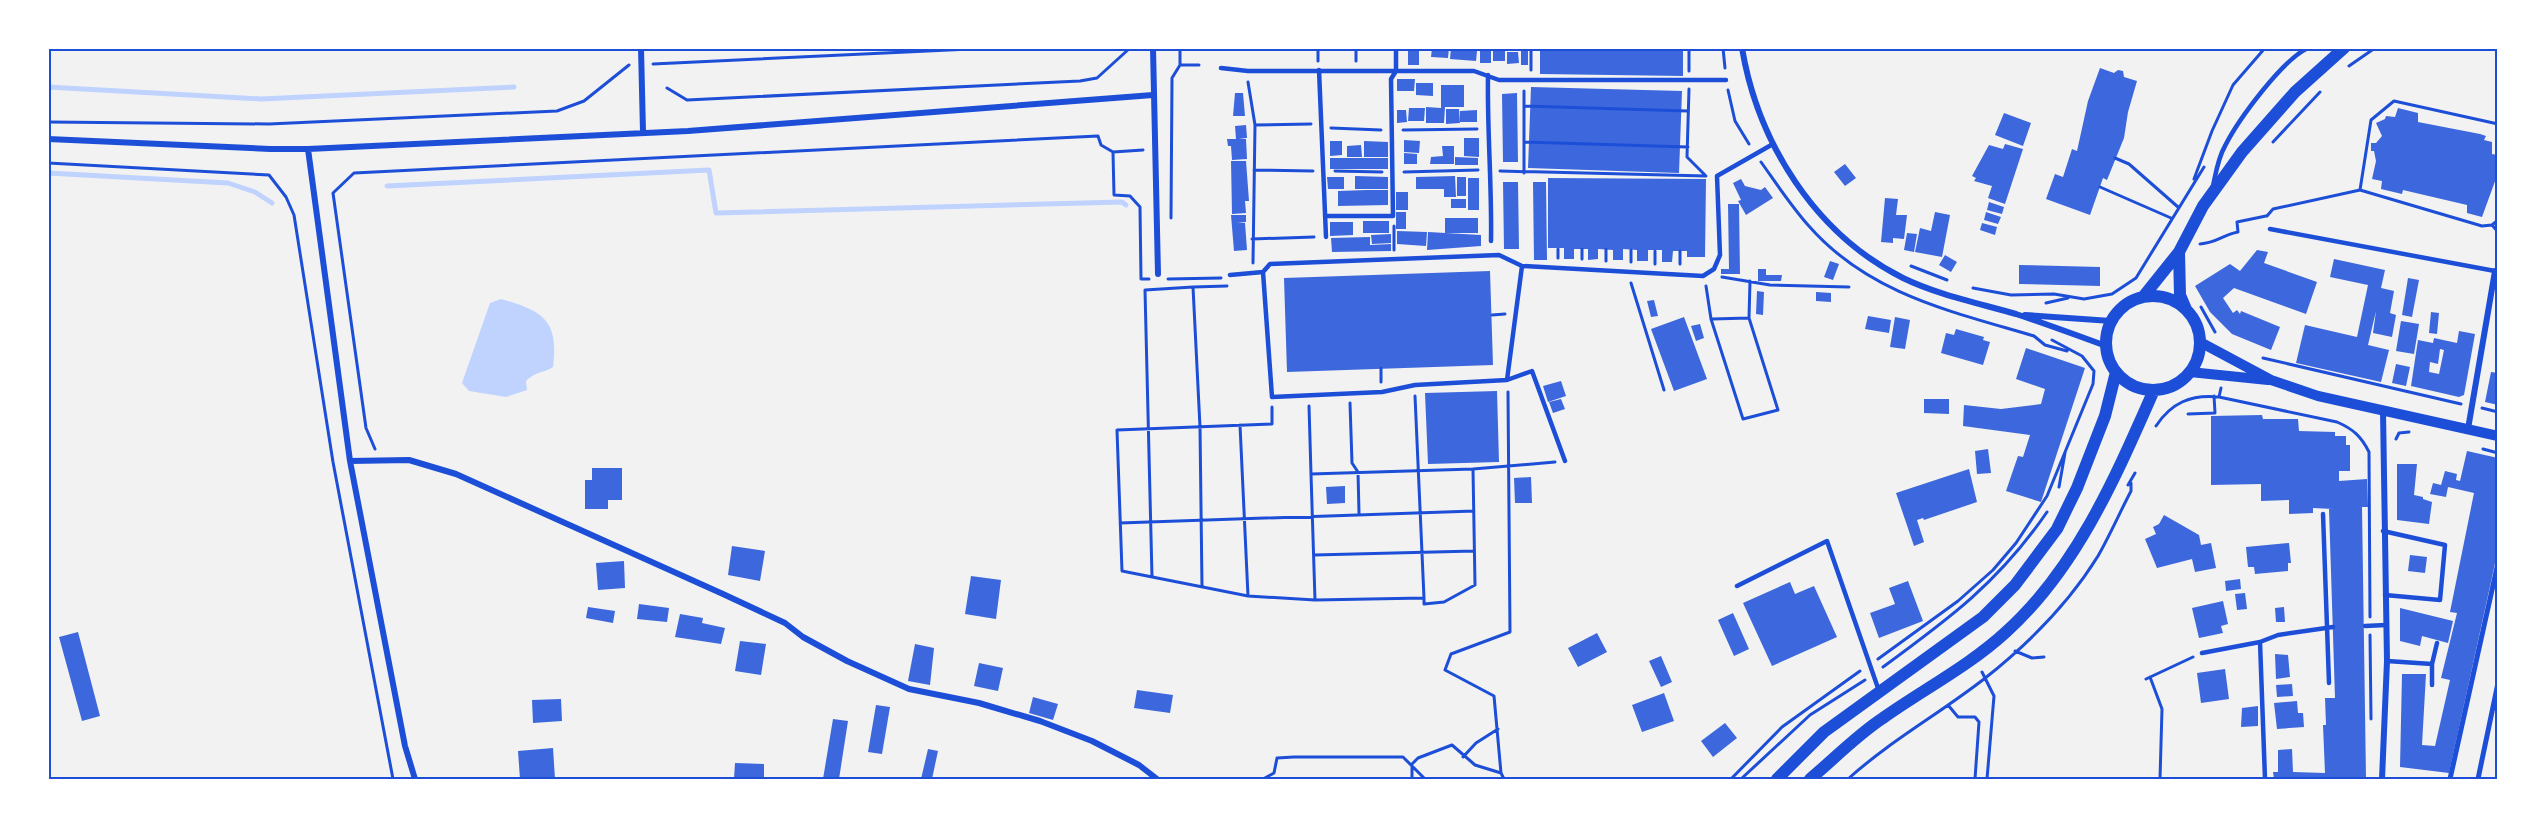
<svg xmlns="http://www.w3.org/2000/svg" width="2546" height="827" font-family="Lora,serif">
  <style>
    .water { fill: #bfd3fe }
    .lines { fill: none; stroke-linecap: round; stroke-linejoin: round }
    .stream { stroke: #bfd3fe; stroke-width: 5 }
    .building { fill: #3d67dc; fill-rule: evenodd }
    .path { stroke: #1d4ed8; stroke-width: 3 }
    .service { stroke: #1d4ed8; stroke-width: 4.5 }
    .pedestrian { stroke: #1d4ed8; stroke-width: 5 }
    .minor { stroke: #1d4ed8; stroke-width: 6 }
    .tertiary { stroke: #1d4ed8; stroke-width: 10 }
    .secondary { stroke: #1d4ed8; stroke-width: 12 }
    .neatline { fill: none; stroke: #1d4ed8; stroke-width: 2 }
  </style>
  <rect width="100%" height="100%" fill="#f2f2f2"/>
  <path class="water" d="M501,299C543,311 559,320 553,367C542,374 538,370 526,381L527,390L506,397L469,391L462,383L490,303Z"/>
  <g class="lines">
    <path class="stream" d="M48,87L261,99L514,87
      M48,173L228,183L255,192L272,203
      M387,186L709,170L716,213L1122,202L1126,205"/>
  </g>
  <path class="building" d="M1408,48L1419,49V65H1408Z
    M1432,48H1449L1448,58L1431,57Z
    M1451,48L1477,51L1476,61L1450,59Z
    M1480,48H1491V63H1480Z
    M1493,48H1505V61H1493Z
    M1540,48H1683V76L1540,74Z
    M1521,51H1528V65H1521Z
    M1507,52H1518L1519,63L1507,64Z
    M2100,68L2114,73L2118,70L2123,71L2124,77L2137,81L2128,112L2124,138L2107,180L2103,178L2090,215L2046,199L2055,174L2063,177L2072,149L2077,151L2088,101Z
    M1397,79H1415L1414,91H1397Z
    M1416,83H1433V96L1416,95Z
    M1441,85H1464V107H1445L1444,123H1426V107L1441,108Z
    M1531,87L1682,91L1679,173L1528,168Z
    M1235,93H1243L1245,116H1233Z
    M1517,93L1518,162H1503L1502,94Z
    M1409,108H1425L1424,121H1408Z
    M2398,108L2418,113V122L2480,134L2486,136L2484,140L2492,142V154L2497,155L2498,173L2482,217L2467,213V205L2403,190L2402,194L2381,189L2382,181L2372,179L2376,161L2374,151H2371V143H2376L2382,136L2376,123L2385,119L2386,116L2395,117Z
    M1446,109H1459L1460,123L1446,124Z
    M1397,110H1406L1407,122L1397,123Z
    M1477,110V122H1460V111Z
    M2004,113L2031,123L2023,146L1995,135Z
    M1246,125L1247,138H1239L1246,139L1247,159L1232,160L1231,146H1228L1227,139H1236L1235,126Z
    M1464,138H1479V157L1464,156Z
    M1404,140L1420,141L1419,153L1404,152Z
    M1330,141H1342V155L1330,156Z
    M1364,141L1388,142V157H1364Z
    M2005,144L2023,149L2005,204L1988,198L1992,186L1974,181L1976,178L1972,176L1989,145L2003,149Z
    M1361,145L1362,157H1347V146Z
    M1442,146H1454V164H1430L1431,157L1443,156Z
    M1404,153L1417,154V164H1404Z
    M1455,157L1478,158V165H1455Z
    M1330,158H1388V169H1330Z
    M1231,161H1246L1249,201H1245L1246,213L1232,214Z
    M1845,164L1856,178L1845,186L1834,172Z
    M1355,176L1388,177V189H1355Z
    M1455,176L1456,197H1444V189H1416V177Z
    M1327,177H1344V189H1328Z
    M1457,177H1466V196H1457Z
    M1468,178H1479V210H1468Z
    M1548,178L1706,179L1705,257H1687V251H1673L1672,262H1662V250H1648V261H1637V250L1623,249V260H1613V250L1598,249V259L1588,260V249H1574V259H1564V248H1548Z
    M1741,179L1745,186L1761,190L1765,187L1773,198L1746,215L1738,201L1741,200L1733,183Z
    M1503,182H1518L1519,249H1504Z
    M1533,182H1546L1547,260H1534Z
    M1367,190H1388V205L1338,206V191Z
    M1396,192H1408V210H1396Z
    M1885,198L1898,199L1896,215H1907L1904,239L1893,238V243L1881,242Z
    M1451,199H1466V208H1451Z
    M1989,202L2004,207L2002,214L1987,210Z
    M1728,204H1739L1740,274H1721V269H1729Z
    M1396,212H1406V229H1396Z
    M1935,212L1950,215L1942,257L1915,252L1920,228L1931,231Z
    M1986,212L2001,217L1998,224L1984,220Z
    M1231,215H1246V222L1237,223H1245L1247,250L1234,251Z
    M1445,218H1478V233H1445Z
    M1363,221H1389V233H1363Z
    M1330,222H1353V235L1330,236Z
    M1982,223L1997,227L1995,235L1980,230Z
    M1397,231L1427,232L1426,246L1397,244Z
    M1428,232L1481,235V246L1427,250Z
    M1907,233L1917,234L1914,252L1904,250Z
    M1391,234V243L1372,244L1371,235Z
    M1370,237V245L1391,244V251L1332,252L1331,238Z
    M2257,250L2268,252L2264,263L2317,282L2306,314L2234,288L2223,298L2233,313L2237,310L2240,314L2241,311L2280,327L2271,350L2232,334L2210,312L2195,286L2230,264L2240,271Z
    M1945,255L1957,262L1951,272L1939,265Z
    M2334,259L2385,270L2381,288L2394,291L2390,313L2396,315L2392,337L2373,333L2376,311L2368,345L2389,350L2381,382L2296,363L2305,325L2357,337L2368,285L2330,277Z
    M1830,261L1839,264L1833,280L1824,277Z
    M2019,265L2100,267V286L2019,284Z
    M1758,269H1766V275H1782L1781,281H1758Z
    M1490,271L1493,365L1287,372L1284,278Z
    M2408,278L2419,280L2412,317L2402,315Z
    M1757,291L1764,292L1763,315L1756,314Z
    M1816,292L1831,293V302L1816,301Z
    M1654,300L1658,316L1651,317L1647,301Z
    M2431,312L2439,313L2437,334L2429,333Z
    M1868,316L1891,320L1889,333L1865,329Z
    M1684,317L1707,379L1674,391L1651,329Z
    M1895,317L1910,320L1905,349L1890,347Z
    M2401,321L2419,324L2414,354L2396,351Z
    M1700,324L1704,338L1696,341L1691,326Z
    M1956,329L1984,337L1983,340L1990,342L1983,365L1941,353L1946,333L1954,335Z
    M2459,331L2475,334L2464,395L2459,397L2411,386L2418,340L2433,343L2434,338L2457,343ZM2440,349L2444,350L2439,374L2429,372L2430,362L2438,364Z
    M2026,348L2085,368L2041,502L2006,491L2018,456L2023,457L2030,435L1963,426L1964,405L2001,409L2041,404L2045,389L2016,379Z
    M2396,364L2410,367L2406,386L2392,383Z
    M2491,372L2498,373V405L2485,402Z
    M1561,381L1566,396L1548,402L1543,386Z
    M1497,391L1499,462L1428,464L1425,393Z
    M1561,399L1565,409L1553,413L1549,402Z
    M1924,399H1949V414L1924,413Z
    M2262,415L2263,419H2298L2299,431L2335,432V436H2346V445H2350V471H2339V481L2367,479L2368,507H2362L2366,779H2274L2273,772H2278V750L2292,749L2293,772L2325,773L2323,725H2326L2325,698H2335L2329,509H2333L2313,508V513L2289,514V500L2261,501V484L2211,485V416Z
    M1988,449L1991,473L1977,474L1975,451Z
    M2467,451L2498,458V550L2449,773L2400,767L2402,674H2426L2422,745L2435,746L2450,680L2441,678L2457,613L2450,612L2474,493L2448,487L2446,497L2430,494L2433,483L2441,485L2445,471L2457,474L2456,480L2460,481Z
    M2397,464H2417L2414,495L2423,497V499L2432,502L2429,524L2397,520Z
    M592,468H622V500H608V509H585V480H592Z
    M1969,469L1977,502L1924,520L1923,518L1917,520L1924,542L1914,546L1896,493Z
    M1531,477L1532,503H1515L1514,478Z
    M1345,486V503L1327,504L1326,487Z
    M2164,515L2199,535L2201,545L2211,543L2216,568L2195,572L2192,559L2157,568L2145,539L2156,534L2153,527L2159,524Z
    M2289,543L2291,563H2288V571L2255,574L2254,567H2248L2246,547Z
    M732,546L765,551L760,581L728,575Z
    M2410,555L2427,557L2425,573L2408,571Z
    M624,561L625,588L598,590L596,563Z
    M971,576L1001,580L996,619L965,614Z
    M2240,579L2241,589L2226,591L2225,581Z
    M1908,581L1923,621L1879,638L1870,613L1895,604L1889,588Z
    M1790,582L1795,594L1814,586L1837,637L1772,666L1743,603Z
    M2245,593L2247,609L2237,610L2235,594Z
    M2223,601L2228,624L2221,626L2223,633L2199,638L2192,608Z
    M639,604L669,608L667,622L637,619Z
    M588,607L615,611L613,623L586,618Z
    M2284,607L2285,622H2276L2275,608Z
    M2400,608L2453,621L2448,643L2422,636L2420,646L2400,641Z
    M1733,613L1749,649L1734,656L1718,620Z
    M680,614L703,618L702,623L725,628L721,644L675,637Z
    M78,632L100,716L82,721L59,637Z
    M1597,633L1607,652L1578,667L1568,648Z
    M740,641L766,644L761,675L735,671Z
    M915,644L934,648L930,685L908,681Z
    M2275,654L2288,655L2290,677L2276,679Z
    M1661,656L1672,682L1661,687L1649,661Z
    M979,663L1003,668L998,691L974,686Z
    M2225,669L2229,699L2201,703L2197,673Z
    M2292,684L2293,696L2277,697L2276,685Z
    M1137,690L1173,695L1170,713L1134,708Z
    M1664,693L1674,721L1642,732L1632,705Z
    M1033,697L1058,704L1053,720L1029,713Z
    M561,699L562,721L533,723L532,700Z
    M2297,701L2298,713H2303L2304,727L2277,729L2274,703Z
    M876,705L890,707L882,754L868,752Z
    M2258,706V726L2241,727L2242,708Z
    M833,719L848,721L839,779H823Z
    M1725,723L1737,738L1713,757L1701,741Z
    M553,748L555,779H520L518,751Z
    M928,749L938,751L932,779H921Z
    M735,763L764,764V779H734Z"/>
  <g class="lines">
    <path class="path" d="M1318,48V61
      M1356,48V61
      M1601,48L1689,49
      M1723,48L1725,68
      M653,64L992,48
      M1180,65H1199
      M2349,66L2375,48
      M1531,70V48
      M1689,71V48
      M1248,82L1255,125L1253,263
      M667,88L687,100L1080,81L1097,78L1130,48
      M1689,89L1687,157L1705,175
      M1728,90L1735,121L1749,144
      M1524,106L1688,111
      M48,122L269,124L557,111L584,101L629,65
      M2498,124L2394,101L2371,120L2360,190L2482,226L2492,225L2498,220
      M1255,125L1311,124
      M1331,128L1381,130
      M1403,130L1477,129
      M1524,142L1688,147
      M2273,142L2320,92
      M1113,152L1114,195L1130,196L1140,207L1141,279H1149
      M2115,158L2129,164L2178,207
      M1761,162C1776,183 1791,206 1808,225C1868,294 1950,311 2034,336L2045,345L2067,351
      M48,163L269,175L286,197L294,215L333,462L393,779
      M1254,170L1313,171
      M1335,171L1382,172
      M1500,171L1706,176
      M1404,172L1478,170
      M1524,173V91
      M2194,179L2212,131L2233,85L2265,48
      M2100,187L2171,218
      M2267,216L2273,209L2360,190
      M1171,218L1172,78L1180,65V48
      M2492,225L2498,232
      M1394,226V250
      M1252,239L1314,237
      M2200,244C2217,243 2222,235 2238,232L2237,222L2266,216
      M1558,249V258
      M1606,249V261
      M1631,250V262
      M1680,251V264
      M1582,259V249
      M1655,264V251
      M1911,266L1947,280
      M1722,277L1770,285L1849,287
      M1168,279L1221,278
      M1631,283L1664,390
      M1706,286L1711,319L1743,419L1778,410L1749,318L1750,281
      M1973,288L2011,295L2054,294L2084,299
      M2084,299L2112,294L2136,278L2204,167
      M2046,303L2068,298
      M2201,307L2215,332
      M1492,315L1505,314
      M1712,319L1749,318
      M2263,358L2461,404
      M1381,368V382
      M1415,396L1424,598
      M2219,397L2337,422C2353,429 2361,436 2369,452L2370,617
      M1350,403L1352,463L1358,472L1359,513
      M1309,406L1311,474L1473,469L1555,462
      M1272,407V424L1117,430L1122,571L1248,596L1315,600L1424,598V604L1444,602L1475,585L1473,469
      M2482,408L2498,412
      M2188,414L2215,413L2214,396
      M1240,425L1248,596
      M2156,426C2171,403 2191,394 2219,397L2221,388
      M2396,439L2399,433L2409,432
      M375,449L366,428L333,193L354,173L1098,136L1101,145L1113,152L1143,150
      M2483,449L2498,453
      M1311,474L1315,600
      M2128,485L2135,473
      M2059,487L2065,453
      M1120,523L1474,511
      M1314,555L1474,551
      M1152,577L1145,290L1193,287
      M1202,587L1200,427L1193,287L1227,286
      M2370,635L2371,719
      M2015,651L2032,658L2044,657
      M1878,659L1958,601L1993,570L2016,543L2047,496L2093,384L2094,371L2082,356L2052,340
      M1883,667C1950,618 1999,582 2047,512
      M1982,672L1994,696L1987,779
      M2150,677L2162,709L2160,779
      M2146,679L2193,657
      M1948,705L1958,717H1975L1979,722L1975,779
      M1463,757L1476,743L1498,729
      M1263,779L1274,773L1277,758L1294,757H1403L1425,779
      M1412,779V764L1418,758L1452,745L1475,765L1501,773
      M1504,779L1501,773L1494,696L1445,670L1451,654L1510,632L1508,392
      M1731,779L1782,727L1860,671
      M1741,779L1810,715L1865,680
      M1848,779C1890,741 1939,714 1984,679C2027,645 2069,603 2098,556C2110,535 2120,512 2131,491V483"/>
    <path class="service" d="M1221,68L1248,71H1396V48
      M1319,70L1326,237
      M1488,75C1487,130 1492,185 1491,241
      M2213,186C2216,172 2218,158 2225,146C2238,120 2282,60 2308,48
      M1325,216H1393L1391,79L1396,71H1474L1499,80H1726
      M2270,229L2495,271
      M1263,272L1270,264L1499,255L1522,266L1703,276L1714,269L1720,255L1717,176L1773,144
      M1230,275L1263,272L1272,397L1382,392L1415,385L1507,380L1522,266
      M1507,380L1532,371L1565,461
      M2323,514L2329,683
      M2383,531L2445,545L2440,600L2385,595
      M1737,586L1827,541L1879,691
      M2365,626L2386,625
      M2260,642L2265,779
      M2202,653L2260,642L2278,635L2333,627
      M2387,661L2432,664L2437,643
      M2432,685V664"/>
    <path class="pedestrian" d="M2450,779L2498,563
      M2478,779L2498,683"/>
    <path class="minor" d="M641,48L643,132
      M1153,48L1158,274
      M1742,48C1758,143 1815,234 1903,278C1938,295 1978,303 2016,314C2046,324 2076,335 2106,346
      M48,139L270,149H308L688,131L1153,95
      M308,149L350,461L405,746L415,779
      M2025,315L2111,321
      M2468,429L2495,271L2498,270
      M350,461L409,460L456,474L723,594L785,623L803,637L847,661L909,689L979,703L1040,721L1092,741L1139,765L1157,779
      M2382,779L2387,661L2383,411"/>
    <path class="tertiary" d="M2200,342L2271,380L2318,396L2498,436
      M2190,372L2268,380"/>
    <path class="secondary" d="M2179,252L2180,295L2186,309
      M2106 343a47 47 0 1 1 94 0a47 47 0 1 1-94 0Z
      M2143,297L2179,252L2203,206L2242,152L2295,92L2344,48
      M1777,779L1824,732L1983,617L2015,585L2057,529L2077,488L2105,416L2116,372
      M1810,779C1834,759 1857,735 1883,718C1924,689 1969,666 2006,632C2077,568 2116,476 2154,390"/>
  </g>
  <rect width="2546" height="827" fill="none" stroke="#ffffff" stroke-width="99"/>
  <rect x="50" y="50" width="2446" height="728" class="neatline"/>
</svg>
